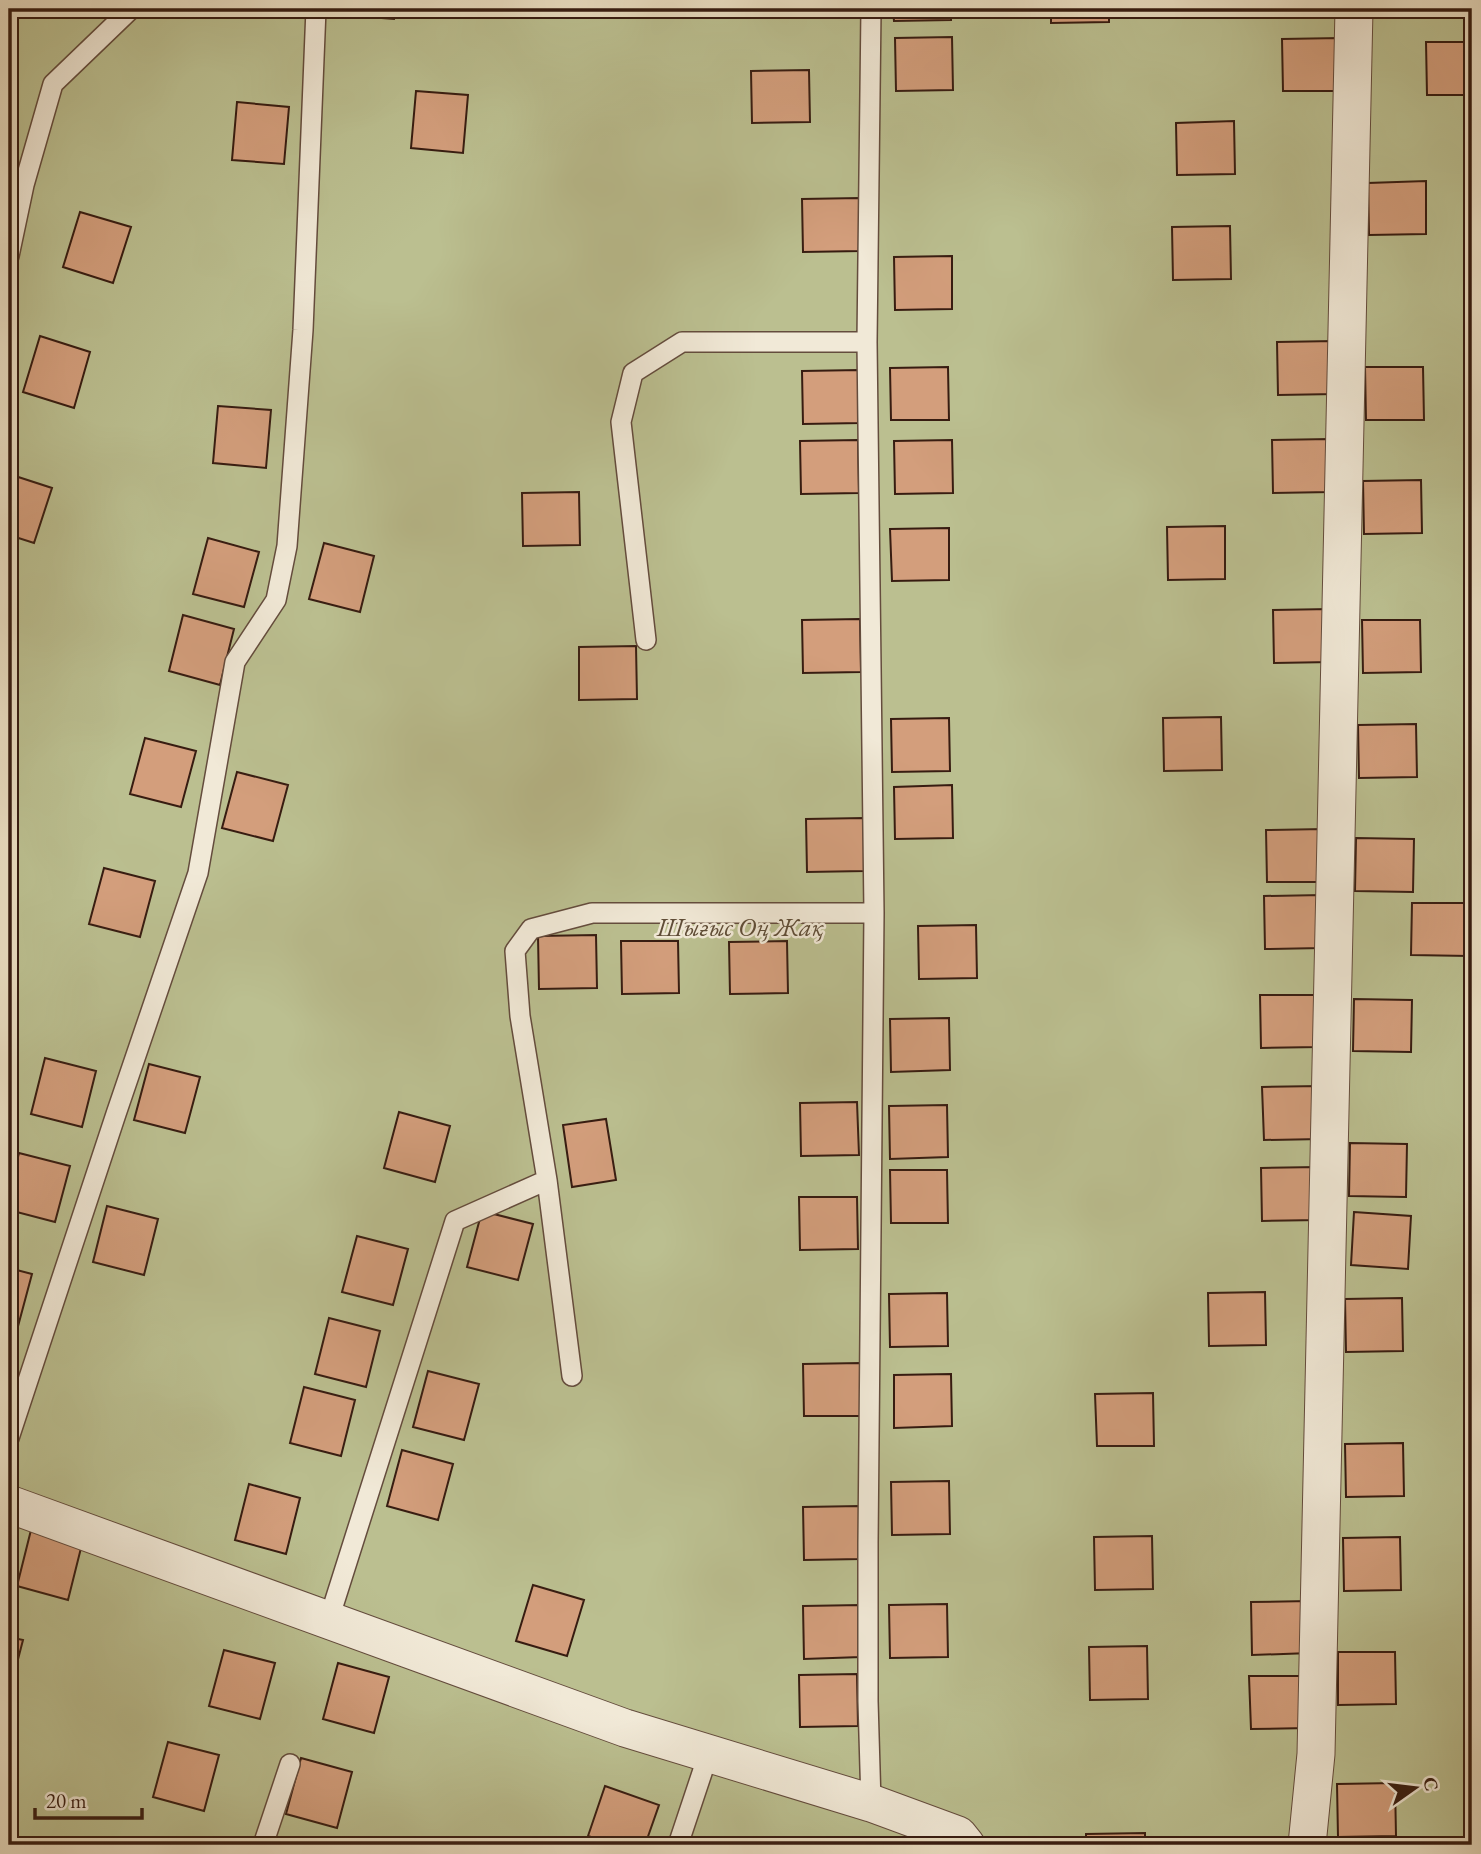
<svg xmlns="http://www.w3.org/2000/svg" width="1481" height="1854" font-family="'EB Garamond',serif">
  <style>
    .green { fill: #bbbf90; stroke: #796e50; stroke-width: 2 }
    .building { fill: #d39e7c; stroke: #371c11; stroke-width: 2 }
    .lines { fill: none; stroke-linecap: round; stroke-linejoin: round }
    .service-casing { stroke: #644c3d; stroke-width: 22 }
    .minor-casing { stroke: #644c3d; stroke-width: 39 }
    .service { stroke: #f1e9d7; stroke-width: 19 }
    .minor { stroke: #f1e9d7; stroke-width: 37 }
    .labels { text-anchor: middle; stroke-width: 5; stroke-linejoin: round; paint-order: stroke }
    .park-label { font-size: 26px; font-style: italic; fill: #5f4d37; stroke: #f1e9d7 }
  </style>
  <rect width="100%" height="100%" fill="#e9ddc1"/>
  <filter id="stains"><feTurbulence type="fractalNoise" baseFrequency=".00286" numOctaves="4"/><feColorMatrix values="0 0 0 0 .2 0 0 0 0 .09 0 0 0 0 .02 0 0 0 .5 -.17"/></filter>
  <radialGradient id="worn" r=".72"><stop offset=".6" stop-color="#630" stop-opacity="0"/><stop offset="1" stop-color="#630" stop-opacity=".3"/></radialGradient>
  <path class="green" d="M9,9H1472V1845H9Z"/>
  <path class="building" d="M342,9H395L394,19L342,15Z
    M893,9H951V20L894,21Z
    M1051,9H1109V22L1051,23Z
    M952,37L953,90L896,91L895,38Z
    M1340,38L1341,91H1283L1282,39Z
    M1426,42H1472V95H1427Z
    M809,70L810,122L752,123L751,71Z
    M416,91L468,95L463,153L411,148Z
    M237,102L289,107L284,164L232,160Z
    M1234,121L1235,174L1177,175L1176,123Z
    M1426,181V234L1369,235L1368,183Z
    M860,198L861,251L803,252L802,199Z
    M80,212L131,227L113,283L63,267Z
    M1230,226L1231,279L1173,280L1172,227Z
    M952,256V309L895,310L894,257Z
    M40,336L90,352L74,408L23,392Z
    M1335,341L1336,394L1278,395L1277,342Z
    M948,367L949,420H891L890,368Z
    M1365,367H1423L1424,420H1366Z
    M860,370L861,423L803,424L802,371Z
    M218,406L271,410L266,468L213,463Z
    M1330,439L1331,492L1273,493L1272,440Z
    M858,440L859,493L801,494L800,441Z
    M952,440L953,493L895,494L894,441Z
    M9,474L52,488L34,543L9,535Z
    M1421,480L1422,533L1364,534L1363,481Z
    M579,492L580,545L523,546L522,493Z
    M1225,526V579L1168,580L1167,527Z
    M949,528V580L892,581L890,529Z
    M208,538L259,552L244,607L193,594Z
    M324,543L374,556L360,612L309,599Z
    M1331,609L1332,662L1274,663L1273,610Z
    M183,615L234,629L220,685L169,671Z
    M860,619L861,672L803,673L802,620Z
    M1362,620H1420L1421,672L1363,673Z
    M636,646L637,699L579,700V647Z
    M1221,717L1222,770L1164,771L1163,718Z
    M949,718L950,771L892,772L891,719Z
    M1416,724L1417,777L1359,778L1358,725Z
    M145,738L196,751L181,807L130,794Z
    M237,772L288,785L273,841L222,828Z
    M952,785L953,838L895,839L894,787Z
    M864,818L865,871L807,872L806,819Z
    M1324,829L1325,882H1267L1266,830Z
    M1356,838L1414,839L1413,892L1355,891Z
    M104,868L155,881L140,937L89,924Z
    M1322,895V948L1265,949L1264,896Z
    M1412,903H1469V956L1411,955Z
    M976,925L977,978L919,979L918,926Z
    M596,935L597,988L539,989L538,936Z
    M621,941H678L679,993L622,994Z
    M787,941L788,993L730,994L729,942Z
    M1260,995H1318L1319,1047L1261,1048Z
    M1354,999L1412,1000L1411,1052L1353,1051Z
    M949,1018L950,1070L891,1072L890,1019Z
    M45,1058L96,1071L82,1127L31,1114Z
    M149,1064L200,1077L185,1133L134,1120Z
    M1320,1086L1321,1139L1264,1140L1262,1087Z
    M857,1102L859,1155L801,1156L800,1103Z
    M947,1105L948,1157L890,1159L889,1106Z
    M399,1112L450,1126L435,1182L384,1168Z
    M606,1119L616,1180L572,1187L563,1125Z
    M1350,1143L1407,1144L1406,1197L1349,1196Z
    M19,1153L70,1166L55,1222L9,1210V1192Z
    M1318,1167L1319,1220L1262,1221L1261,1168Z
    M890,1170H947L948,1223H891Z
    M799,1197H857L858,1249L800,1250Z
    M107,1206L158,1219L144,1275L93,1262Z
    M482,1211L533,1224L518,1280L467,1267Z
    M1354,1212L1411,1216L1408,1269L1351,1265Z
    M357,1236L408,1249L393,1305L342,1292Z
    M9,1268L32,1274L17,1330L9,1328Z
    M1265,1292L1266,1345L1209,1346L1208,1293Z
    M947,1293L948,1346L890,1347L889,1294Z
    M1402,1298L1403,1351L1346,1352L1345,1299Z
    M329,1318L380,1331L366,1387L315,1374Z
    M861,1363L862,1416H804L803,1364Z
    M428,1371L479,1384L464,1440L413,1427Z
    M951,1374L952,1426L894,1428V1375Z
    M304,1387L355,1400L341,1456L290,1443Z
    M1153,1393L1154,1446H1097L1095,1394Z
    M1403,1443L1404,1496L1346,1497L1345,1444Z
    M402,1450L453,1464L438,1520L387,1506Z
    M949,1481L950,1534L892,1535L891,1482Z
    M249,1484L300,1498L286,1554L235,1540Z
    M860,1506L861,1559L804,1560L803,1507Z
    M31,1530L82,1544L68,1600L17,1586Z
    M1152,1536L1153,1589L1095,1590L1094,1537Z
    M1400,1537L1401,1590L1344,1591L1343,1538Z
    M533,1585L584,1600L567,1656L516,1641Z
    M1309,1601L1310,1653L1252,1655L1251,1602Z
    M947,1604L948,1657L890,1658L889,1605Z
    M861,1605V1657L804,1659L803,1606Z
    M9,1637L23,1640L9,1694Z
    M1147,1646L1148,1699L1090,1700L1089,1647Z
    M224,1650L275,1663L260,1719L209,1706Z
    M1338,1652H1395L1396,1704L1338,1705Z
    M338,1663L389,1677L374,1733L323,1719Z
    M857,1674L858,1726L800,1727L799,1675Z
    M1249,1676H1307L1308,1728L1251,1729Z
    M168,1742L219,1755L204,1811L153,1797Z
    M301,1758L352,1772L337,1828L286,1814Z
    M1395,1783L1396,1836L1338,1837L1337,1784Z
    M605,1786L659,1805L645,1845H615L588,1836Z
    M1145,1833V1845H1086V1834Z"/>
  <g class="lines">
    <defs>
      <path id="service" d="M9,256L24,185L53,84L131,9
        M646,640L621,422L633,373L682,342H867
        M572,1376L547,1180L520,1016L515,951L531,929L592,913H874
        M9,1438L116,1114L198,873L235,662L276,600L287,546L303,330L316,9
        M329,1619L455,1221L547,1180
        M871,1803L868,1701V1543L874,913L867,342L871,9
        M263,1845L290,1764
        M678,1845L709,1752"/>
      <path id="minor" d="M9,1504L625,1728L871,1803L958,1835L966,1845
        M1307,1845L1316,1754L1354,9"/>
    </defs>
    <use href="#service" class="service-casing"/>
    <use href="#minor" class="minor-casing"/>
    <use href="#service" class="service"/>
    <use href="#minor" class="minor"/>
  </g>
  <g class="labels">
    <g class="park-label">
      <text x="740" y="936">Шығыс Оң Жақ</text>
    </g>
  </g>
  <rect width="1481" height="1854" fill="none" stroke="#e9ddc1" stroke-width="35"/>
  <rect x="10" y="10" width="1460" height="1833" fill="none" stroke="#371c11" stroke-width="3.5"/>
  <rect x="18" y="18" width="1446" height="1819" fill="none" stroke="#371c11" stroke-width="2"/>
  <g transform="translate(1415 1788) rotate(76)" stroke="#f1e9d7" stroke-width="5" paint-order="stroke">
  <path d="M0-5L12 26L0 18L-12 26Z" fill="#371c11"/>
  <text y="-10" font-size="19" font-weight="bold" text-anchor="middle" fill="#371c11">С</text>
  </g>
  <path d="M35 1808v10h107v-10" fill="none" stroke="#371c11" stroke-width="3.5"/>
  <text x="46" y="1808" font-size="21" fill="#371c11" stroke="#f1e9d7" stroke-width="5" paint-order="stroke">20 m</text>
  <rect width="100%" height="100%" filter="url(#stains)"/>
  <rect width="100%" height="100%" fill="url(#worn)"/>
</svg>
